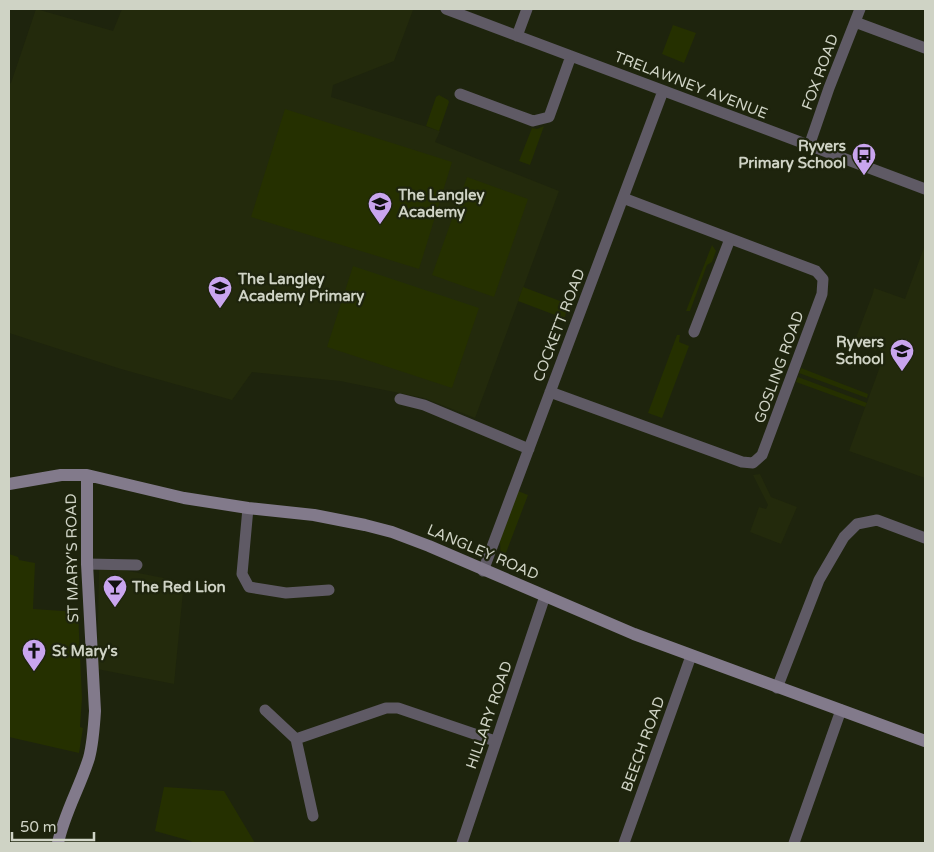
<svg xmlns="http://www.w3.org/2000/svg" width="934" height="852" font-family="'Varela Round',sans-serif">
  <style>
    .built { fill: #232a0c }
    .green { fill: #253000 }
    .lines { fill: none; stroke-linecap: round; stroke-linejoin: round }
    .street { stroke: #5f5a65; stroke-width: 11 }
    .secondary { stroke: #827a8b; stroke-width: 12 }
    .labels { text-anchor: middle; stroke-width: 4.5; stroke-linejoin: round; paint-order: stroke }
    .street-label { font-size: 15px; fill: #cfd3c5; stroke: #1e240d }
    .poi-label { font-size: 15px; font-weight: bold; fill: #cfd3c5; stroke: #1e240d; text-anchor: start }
  </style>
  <rect width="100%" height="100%" fill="#1e240d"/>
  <path class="built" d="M36,9L113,31L122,9H409L413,10L394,61L333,85L331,97L440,131L435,142L559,191L475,418L424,398L340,381L252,372L232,400L121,369L9,333V84L11,83Z
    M925,245V478L849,451L885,353L877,349L876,351L854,343L873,293L874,288L905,299Z
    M760,474L771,497L797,507L781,544L750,532L759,507L766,509L768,505L753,475Z
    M99,569H118L184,582L174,684L97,669Z"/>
  <path class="green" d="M673,25L696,33L684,63L662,54Z
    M439,95L448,100L449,102L439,131L426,126L436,97Z
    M285,109L452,162L419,269L251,217Z
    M544,126L530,165L519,161L532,128L537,129Z
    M467,177L528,199L494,297L432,275Z
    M712,245L716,251L712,262L707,265L690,311H686Z
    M353,266L479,308L452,388L327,347Z
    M523,287L568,304L565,317L563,318L518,301Z
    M677,335H680L679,342L689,346L662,418L648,413Z
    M801,368L868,394L867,398L799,373Z
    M798,377L867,403L865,407L796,382Z
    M518,491L528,495L501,566L500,541Z
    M9,554L18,557L19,560L35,563L33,609L78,612L82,698L80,727L83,728L79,753L9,737Z
    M164,787L224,791L255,843H193L191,841L155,831Z"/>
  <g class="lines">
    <path class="street" d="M446,9L925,189
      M855,22L925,48
      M517,36L527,9
      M460,94L533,121L549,117L571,56
      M809,146L829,88L860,9
      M694,332L730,239
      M550,392L742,462L753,463L762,455L822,294L823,279L816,271L623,198
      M400,399L424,405L529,449
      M248,508L242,574L249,587L286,593L329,590
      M87,564L137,565
      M483,571L663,91
      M777,688L819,580L844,537L857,524L877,520L925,538
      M265,710L296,739
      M313,816L296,739L386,708H398L495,741
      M462,843L545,596
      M624,843L691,656
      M794,843L841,710"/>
    <path class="secondary" d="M9,484L61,475H87L184,498L248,508L314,515L365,525L392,532L429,546L634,634L925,741
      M58,843C64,814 80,787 89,758C93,743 94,727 95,711L87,564V475"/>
  </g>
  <defs>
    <symbol id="bus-pin" viewBox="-11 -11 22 30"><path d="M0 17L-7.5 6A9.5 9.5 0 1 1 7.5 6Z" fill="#c9a5ee" stroke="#1e240d"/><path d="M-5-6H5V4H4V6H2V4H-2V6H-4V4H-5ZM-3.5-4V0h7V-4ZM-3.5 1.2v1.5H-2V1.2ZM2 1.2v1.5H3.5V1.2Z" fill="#111"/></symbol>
    <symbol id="school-pin" viewBox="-11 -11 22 30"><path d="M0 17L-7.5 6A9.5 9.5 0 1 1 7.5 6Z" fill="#c9a5ee" stroke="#1e240d"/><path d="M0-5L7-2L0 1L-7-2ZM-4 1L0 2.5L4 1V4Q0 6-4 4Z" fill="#111"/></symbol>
    <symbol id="bar-pin" viewBox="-11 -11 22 30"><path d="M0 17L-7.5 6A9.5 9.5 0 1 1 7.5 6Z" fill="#c9a5ee" stroke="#1e240d"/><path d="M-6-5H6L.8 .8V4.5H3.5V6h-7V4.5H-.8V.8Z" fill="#111"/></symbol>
    <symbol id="church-pin" viewBox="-11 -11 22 30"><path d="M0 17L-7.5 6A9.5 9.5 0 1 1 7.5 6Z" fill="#c9a5ee" stroke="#1e240d"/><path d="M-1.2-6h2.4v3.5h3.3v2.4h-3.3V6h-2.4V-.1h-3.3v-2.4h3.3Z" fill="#111"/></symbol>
  </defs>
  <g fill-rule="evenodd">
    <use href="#bus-pin" x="850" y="141" width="28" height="38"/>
    <use href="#school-pin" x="366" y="190" width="28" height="38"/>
    <use href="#school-pin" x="206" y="274" width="28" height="38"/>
    <use href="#school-pin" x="888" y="337" width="28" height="38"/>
    <use href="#bar-pin" x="101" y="573" width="28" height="38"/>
    <use href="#church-pin" x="20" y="637" width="28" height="38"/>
  </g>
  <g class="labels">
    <g class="street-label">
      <text transform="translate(820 72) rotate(-70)" y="5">FOX ROAD</text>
      <text transform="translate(691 85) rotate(21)" y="5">TRELAWNEY AVENUE</text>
      <text transform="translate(559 325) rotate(-69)" y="5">COCKETT ROAD</text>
      <text transform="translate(779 367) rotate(-70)" y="5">GOSLING ROAD</text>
      <text transform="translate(483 552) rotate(23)" y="5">LANGLEY ROAD</text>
      <text transform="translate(72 558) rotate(-91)" y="5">ST MARY'S ROAD</text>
      <text transform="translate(489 715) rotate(-71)" y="5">HILLARY ROAD</text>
      <text transform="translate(643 744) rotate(-70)" y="5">BEECH ROAD</text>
    </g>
    <g class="poi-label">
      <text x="846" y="151" text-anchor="end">Ryvers<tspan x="846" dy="17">Primary School</tspan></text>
      <text x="398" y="200">The Langley<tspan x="398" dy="17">Academy</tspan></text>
      <text x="238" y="284">The Langley<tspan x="238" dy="17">Academy Primary</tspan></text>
      <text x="884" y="347" text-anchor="end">Ryvers<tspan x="884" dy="17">School</tspan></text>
      <text x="132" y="592">The Red Lion</text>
      <text x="52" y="656">St Mary's</text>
    </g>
  </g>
  <rect width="934" height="852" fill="none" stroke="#cfd3c5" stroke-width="20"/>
  <path d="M12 832v8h82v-8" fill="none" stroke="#cfd3c5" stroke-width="2.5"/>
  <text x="20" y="832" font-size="15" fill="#cfd3c5" stroke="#1e240d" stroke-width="4" paint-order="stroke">50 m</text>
</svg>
